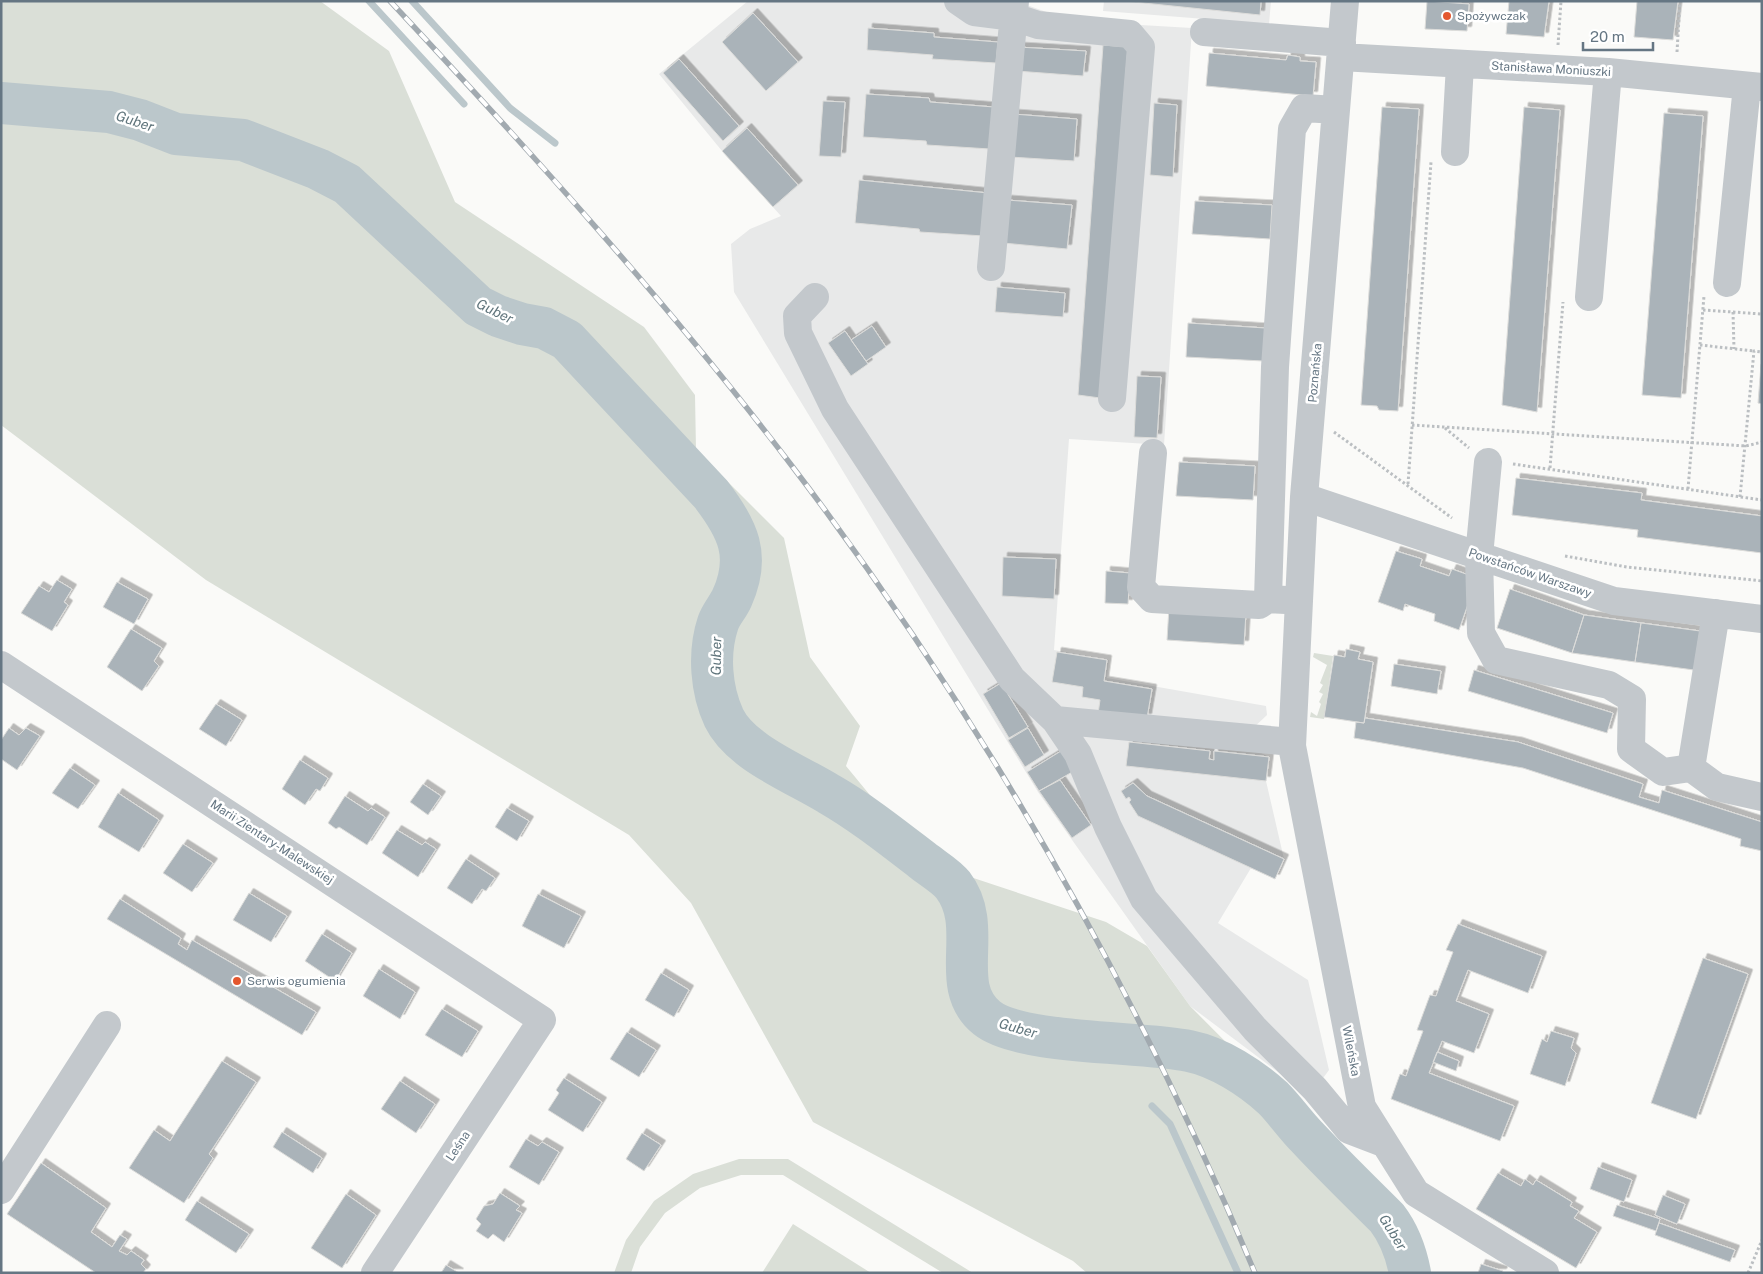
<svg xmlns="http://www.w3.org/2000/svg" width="1763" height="1274" font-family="'Public Sans',sans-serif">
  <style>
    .built { fill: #e8e9e9 }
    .green { fill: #dadfd7 }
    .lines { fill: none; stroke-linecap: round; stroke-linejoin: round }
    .stream { stroke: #bbc7cb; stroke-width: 7 }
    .river { stroke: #bbc7cb; stroke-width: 42 }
    .building { fill: #aab3b9; stroke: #dcdcda; filter: url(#shadow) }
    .path { stroke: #bbbfc2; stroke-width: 3; stroke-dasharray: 2.5 2.5; stroke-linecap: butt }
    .minor { stroke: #c3c8cc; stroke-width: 28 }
    .rail-casing { stroke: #a2aab0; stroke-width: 5.5 }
    .rail { stroke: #fff; stroke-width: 4; stroke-dasharray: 11; stroke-linecap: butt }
    .poi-dot { fill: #e4572e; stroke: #fff; stroke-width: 2 }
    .labels { text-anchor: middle; stroke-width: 5; stroke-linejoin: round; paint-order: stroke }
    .poi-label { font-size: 12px; fill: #657683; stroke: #fff; text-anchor: start }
    .street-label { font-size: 12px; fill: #657683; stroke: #fff }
    .water-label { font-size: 14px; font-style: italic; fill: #60757c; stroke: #fff }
  </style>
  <defs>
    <filter id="shadow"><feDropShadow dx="4.5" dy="-4.5" stdDeviation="0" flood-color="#0004"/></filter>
  </defs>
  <rect width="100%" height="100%" fill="#fafaf8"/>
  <path class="built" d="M748,1H1015L1072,21L1192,28L1164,445L1069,439L1054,650L1109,660L1107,678L1266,706L1267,715L1250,731V747L1269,757L1266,781L1284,859L1275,879L1251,868L1218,923L1308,980L1329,1070L1310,1096L1190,1006L1038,792L734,292L731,244L750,229L781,216L722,151L659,74Z
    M1104,1H1271L1269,24L1103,11Z"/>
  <path class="green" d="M1,1H320L389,51L455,202L644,327L695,395L696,450L784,538L810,657L860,726L846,766L925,862L1106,922L1147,946L1190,1006L1352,1169L1394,1228L1417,1273H1087L1073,1261L813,1122L691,903L629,835L206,580L1,425Z
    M1314,653L1333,656L1324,719L1310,717L1311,712L1317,716L1321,704L1319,702L1323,694L1319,692L1323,685L1320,683L1327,665L1313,657Z
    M739,1159H788L973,1273H943L783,1175H741L700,1188L665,1213L640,1247L631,1273H614L626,1240L654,1201L693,1174Z
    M793,1224L871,1273H762Z"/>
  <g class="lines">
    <path class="stream" d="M369,1L464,104
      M412,1L510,108L555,143
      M686,467L695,460
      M1084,1039L1087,1053
      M1152,1106L1170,1124L1238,1273"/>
    <path class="river" d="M1,103L109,112L140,120L176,134L243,140L318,169L347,184L478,306L498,316L522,324L544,328L567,340L711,494C738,529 751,556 732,598C728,607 721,614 718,623C708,653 711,690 724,718C741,753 797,774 829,794C862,813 892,837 922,860C932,868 946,876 953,885C986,928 946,985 987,1018C1021,1045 1142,1041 1189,1051C1219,1057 1251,1078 1273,1098C1285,1110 1295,1125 1307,1137C1333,1165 1360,1191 1387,1218C1400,1235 1406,1252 1410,1273"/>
  </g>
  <path class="building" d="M1124,1H1261L1260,15Z
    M1427,1L1469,4L1467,31L1425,29Z
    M1509,1H1549L1544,37L1506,34Z
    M1637,1H1678L1673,40L1634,37Z
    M753,13L798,62L766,91L722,42Z
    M868,28L934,33V37L998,42L996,63L932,59L933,55L867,50Z
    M1103,45L1128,47L1100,398L1078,395Z
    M1018,47L1086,51L1083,76L1016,71Z
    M1209,53L1286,60L1288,55L1300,57V61L1316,62L1313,96L1206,86Z
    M679,59L739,126L723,141L663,73Z
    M866,94L929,98L930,102L994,107L990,149L927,145L926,141L863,137Z
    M823,101L845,102L841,157L819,156Z
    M1154,103L1177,105L1173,177L1150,175Z
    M1382,107L1419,109L1398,411L1379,410L1377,406L1361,405Z
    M1524,107L1560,110L1537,412L1502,405Z
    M1664,113L1703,116L1681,398L1642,395Z
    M1013,114L1077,119L1074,161L1010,157Z
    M747,128L798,185L773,207L722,151Z
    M859,180L988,193L984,236L920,232L919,229L855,223Z
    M1007,200L1072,205L1067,249L1003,243Z
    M1195,201L1272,205L1270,239L1192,234Z
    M997,287L1065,293L1063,317L995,312Z
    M1188,323L1265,328L1263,361L1186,357Z
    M872,326L886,347L866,361L851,340Z
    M845,331L868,364L851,376L828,343Z
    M1761,364H1762V404L1758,403Z
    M1137,376L1161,377L1157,438L1134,437Z
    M1179,462L1255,466L1253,500L1176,496Z
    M1516,478L1642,493L1641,500L1762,516V553L1637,537L1638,530L1512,515Z
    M1396,551L1422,559L1420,566L1449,576L1452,569L1477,578L1459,630L1434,621L1435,614L1405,604L1403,611L1378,602Z
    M1003,557L1056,559L1054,599L1002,596Z
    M1106,571L1130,573L1128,604L1105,603Z
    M57,580L72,589L64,602L68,605L52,631L21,613L39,586L49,592Z
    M117,582L148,599L134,624L103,607Z
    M1510,589L1584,615L1572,653L1497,628Z
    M1169,607L1246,612L1244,645L1167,640Z
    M1584,615L1641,623L1635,662L1572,653Z
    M1641,623L1700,631L1694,670L1635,662Z
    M131,629L162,648L154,661L159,666L142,691L107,667Z
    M1346,649L1360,652L1358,659L1373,662L1364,723L1324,717L1334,655L1345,657Z
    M1057,652L1107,660L1104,681L1152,689L1147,718L1098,714L1100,700L1082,697L1083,687L1052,682Z
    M1394,664L1441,671L1437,694L1391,686Z
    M1474,670L1613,713L1607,733L1468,691Z
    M1001,683L1028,727L1009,738L983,694Z
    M216,704L242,720L226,746L199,729Z
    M1365,718L1518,742L1643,784L1639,797L1659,803L1662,790L1762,822V851L1740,846L1741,839L1523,768L1354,738L1356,722L1364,723Z
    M9,728L19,735L26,728L40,736L17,770L1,759V740Z
    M1028,728L1044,755L1025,767L1008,740Z
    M1129,742L1210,751L1209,759L1214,760V751L1269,757L1266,781L1126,766Z
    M1061,751L1074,771L1039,791L1027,772Z
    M300,760L328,778L320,791L316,789L305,805L282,789Z
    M70,768L95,785L78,809L52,793Z
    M1060,780L1091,825L1072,838L1039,791Z
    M1133,783L1147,796L1284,859L1275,879L1138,816L1129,802L1131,800L1129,797L1126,799L1121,791Z
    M423,784L441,796L428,815L410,802Z
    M118,793L159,820L139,852L98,827Z
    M345,796L368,811L371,808L385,817L367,845L339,827L336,829L328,823Z
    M507,808L529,821L517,841L495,827Z
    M397,830L422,845L425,842L436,849L418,877L382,853Z
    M183,844L213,863L192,892L163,873Z
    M466,859L495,878L486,891L482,889L472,904L447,888Z
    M249,893L287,916L271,942L233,920Z
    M538,894L581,916L564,948L522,926Z
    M120,899L181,938L178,944L187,950L192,940L316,1012L302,1035L107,919Z
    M1458,924L1542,956L1528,993L1468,970L1456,1001L1489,1014L1474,1053L1442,1041L1429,1073L1514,1106L1500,1141L1391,1099L1400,1074L1406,1076L1423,1031L1417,1030L1430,995L1436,996L1453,952L1446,950Z
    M322,934L352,953L335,981L305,961Z
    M1703,958L1748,974L1696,1119L1651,1103Z
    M379,969L415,992L400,1019L363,996Z
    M661,973L689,990L674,1017L645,1000Z
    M442,1009L478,1031L462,1057L425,1035Z
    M1551,1031L1574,1038L1571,1048L1576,1053L1565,1086L1530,1074L1542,1039L1547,1042Z
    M627,1032L656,1050L639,1077L610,1059Z
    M1437,1052L1459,1061L1456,1071L1433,1062Z
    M222,1061L256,1082L209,1154L213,1158L184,1203L129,1168L154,1130L170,1141Z
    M564,1078L602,1102L583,1132L548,1110L559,1093L556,1090Z
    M400,1081L435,1104L416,1133L381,1109Z
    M282,1132L322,1158L313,1173L273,1147Z
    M642,1133L661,1145L644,1171L626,1159Z
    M526,1139L538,1146L542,1142L559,1152L539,1185L509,1167Z
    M41,1163L106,1208L91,1232L112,1247L120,1235L127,1239L119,1251L127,1255L131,1251L144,1260L141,1264L146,1269L143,1273H96L7,1214Z
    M1598,1167L1632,1180L1624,1202L1590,1189Z
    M1498,1173L1521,1186L1525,1179L1533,1185L1536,1180L1572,1202L1570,1206L1579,1211L1574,1218L1597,1232L1576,1268L1476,1209Z
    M500,1193L520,1206L516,1210L522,1213L504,1242L493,1234L488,1239L476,1231L481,1224L476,1219L484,1206L493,1204Z
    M346,1194L376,1215L342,1268L311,1248Z
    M1663,1195L1685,1204L1677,1224L1655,1215Z
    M197,1201L249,1234L236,1253L185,1220Z
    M1617,1205L1660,1219L1656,1231L1613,1216Z
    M1659,1223L1735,1250L1730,1262L1655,1235Z
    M1481,1264L1503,1271L1502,1273H1478Z
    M446,1265L459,1273H441Z"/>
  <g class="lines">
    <path class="path" d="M1558,45L1561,1
      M1677,52L1680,1
      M1703,310L1762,314
      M1733,312L1734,349
      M1700,345L1754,351
      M1412,425L1746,446L1762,442
      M1445,428L1469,448
      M1334,432L1452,518
      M1513,464L1762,500
      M1550,468L1563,302
      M1408,484L1431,162
      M1688,489L1704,296
      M1740,497L1754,351L1762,352
      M1565,556L1627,567L1762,581
      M1748,1273L1762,1240"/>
    <path class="minor" d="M958,1L974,12L1014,17L1038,25L1130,34L1141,47L1112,398
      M1345,1L1304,497L1292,746L1362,1107L1416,1193L1545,1273
      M1204,32L1342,43
      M1341,57L1608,72L1762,87
      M1455,152L1460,65
      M991,267L1015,1
      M1727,283L1747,86
      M815,297L797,316L798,333L835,409L1012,679L1055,720L1078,754L1108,827L1144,899L1255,1029L1315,1089L1349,1130L1383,1143
      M1589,297L1608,72
      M1153,453L1141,587L1152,599L1259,605L1268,599L1286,600
      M1488,462L1479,556L1481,633L1496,660L1609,685L1632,699L1631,749L1663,772L1691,768
      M1304,497L1614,601L1762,619
      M1268,599L1275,367L1292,129L1304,108L1336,110
      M1716,613L1691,768L1717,787L1762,797
      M1,665L542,1020L375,1273
      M1055,720L1292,742
      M1,1190L107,1025"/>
    <defs>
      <path id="rail" d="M390,1C530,151 668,303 792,466C980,713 1135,986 1255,1273"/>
    </defs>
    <use href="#rail" class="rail-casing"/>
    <use href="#rail" class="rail"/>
  </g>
  <g class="poi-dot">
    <circle cx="1447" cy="16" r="5"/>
    <circle cx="237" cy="981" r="5"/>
  </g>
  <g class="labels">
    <g class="poi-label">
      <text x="1457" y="20">Spożywczak</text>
      <text x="247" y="985">Serwis ogumienia</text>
    </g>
    <g class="street-label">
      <text transform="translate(1551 69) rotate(3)" y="4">Stanisława Moniuszki</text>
      <text transform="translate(1315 373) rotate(-85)" y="4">Poznańska</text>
      <text transform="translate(1530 573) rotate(19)" y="4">Powstańców Warszawy</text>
      <text transform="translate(272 842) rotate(33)" y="4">Marii Zientary-Malewskiej</text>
      <text transform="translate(1351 1051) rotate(79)" y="4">Wileńska</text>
      <text transform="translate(458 1146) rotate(-57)" y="4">Leśna</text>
    </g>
    <g class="water-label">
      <text transform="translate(135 121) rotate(18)" y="5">Guber</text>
      <text transform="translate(495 311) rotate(26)" y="5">Guber</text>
      <text transform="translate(716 656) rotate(-89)" y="5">Guber</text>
      <text transform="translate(1018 1028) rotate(16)" y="5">Guber</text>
      <text transform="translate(1393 1232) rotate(58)" y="5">Guber</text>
    </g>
  </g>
  <rect width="1763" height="1274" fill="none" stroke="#657683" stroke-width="5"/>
  <path d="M1583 42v8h70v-8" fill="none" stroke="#657683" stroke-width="2.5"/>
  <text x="1590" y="42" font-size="15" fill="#657683" stroke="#ffffff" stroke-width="4" paint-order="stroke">20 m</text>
</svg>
